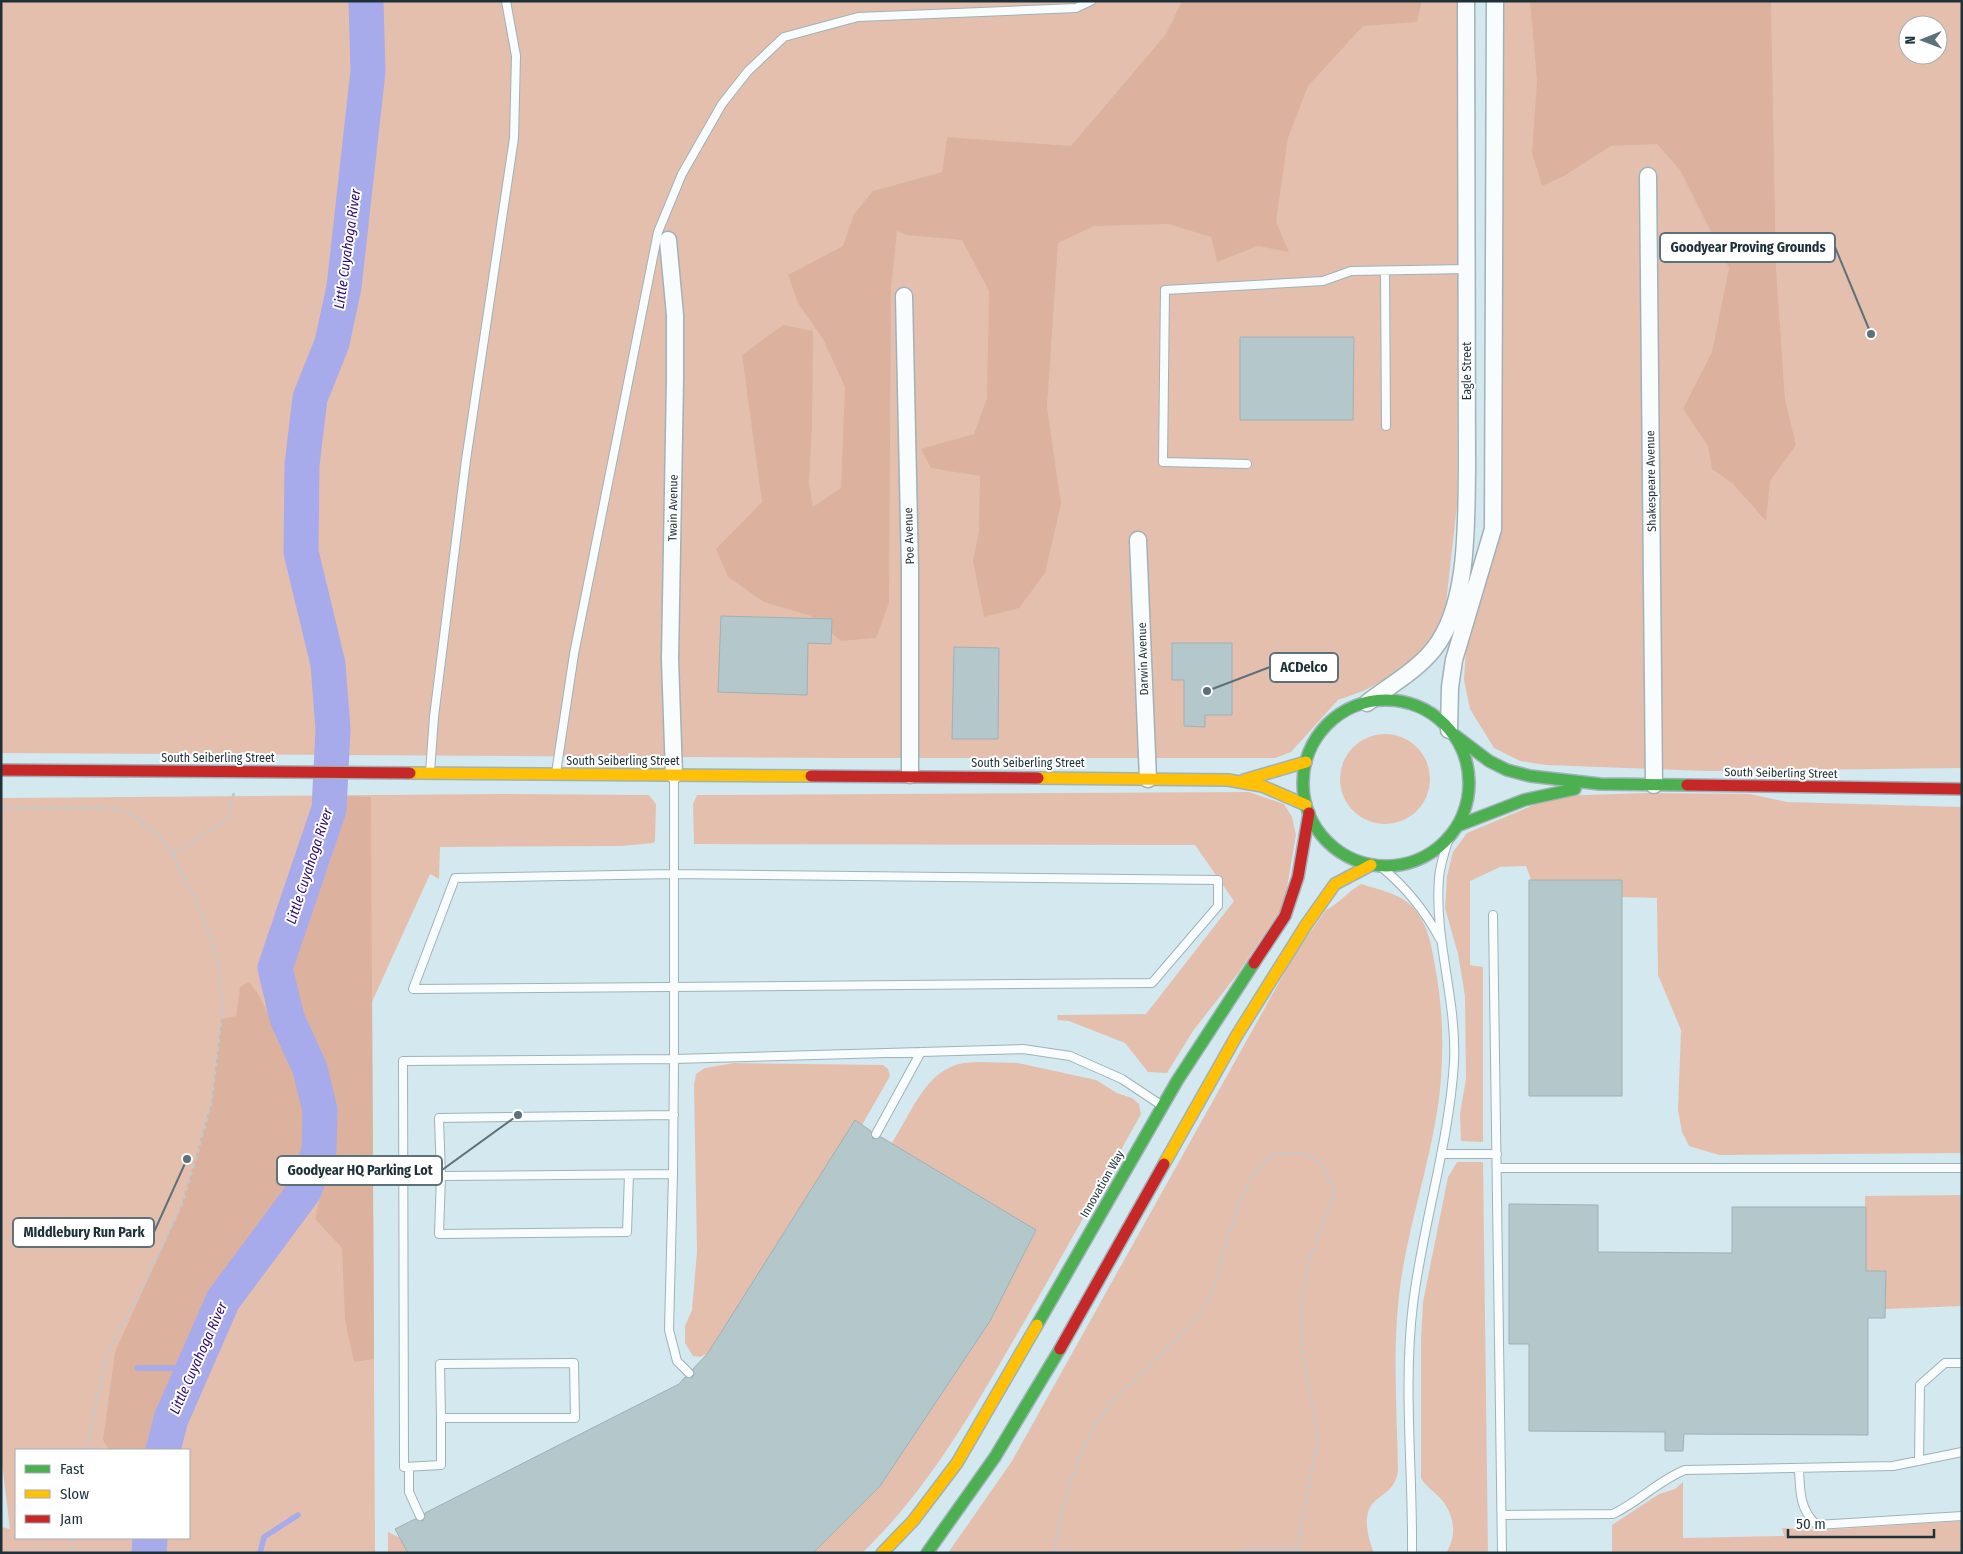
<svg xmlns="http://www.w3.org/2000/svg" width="1963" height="1554" font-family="'Fira Sans Condensed',sans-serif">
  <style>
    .green { fill: #e5bfae; fill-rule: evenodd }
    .forest { fill: #dcb29f }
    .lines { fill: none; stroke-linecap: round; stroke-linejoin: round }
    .stream { stroke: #a7abeb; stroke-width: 5.5 }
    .river { stroke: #a7abeb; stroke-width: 35 }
    .building { fill: #b4c8cc; stroke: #9eb0b5 }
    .lane-casing { stroke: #a0b2b8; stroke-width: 10 }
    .street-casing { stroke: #a0b2b8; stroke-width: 19 }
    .fast-casing { stroke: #a0b2b8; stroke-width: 14 }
    .slow-casing { stroke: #a0b2b8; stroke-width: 14 }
    .jam-casing { stroke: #a0b2b8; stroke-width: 14 }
    .path { stroke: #c2c9cc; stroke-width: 3; stroke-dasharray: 4 4; stroke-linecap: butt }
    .lane { stroke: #f9fcfd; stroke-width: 8 }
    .street { stroke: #f9fcfd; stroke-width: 16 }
    .fast { stroke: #4caf50; stroke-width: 11 }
    .slow { stroke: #ffc107; stroke-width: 11 }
    .jam { stroke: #c62828; stroke-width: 11 }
    .labels { text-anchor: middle; stroke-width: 4; stroke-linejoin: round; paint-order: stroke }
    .street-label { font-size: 12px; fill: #1e3139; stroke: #fff }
    .water-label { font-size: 14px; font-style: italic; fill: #290873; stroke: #fff }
    .leader { fill: none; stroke: #5e7179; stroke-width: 2 }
    .callout-dot { fill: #5e7179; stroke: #fff; stroke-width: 2 }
    .callout { fill: #fff; stroke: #5e7179; stroke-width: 2 }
    .callout-label { font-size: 14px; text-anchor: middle; font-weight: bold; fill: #1e3139 }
  </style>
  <rect width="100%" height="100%" fill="#d4e8f0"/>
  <path class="green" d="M1,1H1459L1457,506L1445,612L1429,647L1407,668L1363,691L1338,700L1291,752L1275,758H842L1,753Z
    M1502,1H1962V768L1706,771L1546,765L1520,761L1494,748L1470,709L1464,680L1467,634L1501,524ZM1908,25H1938V55H1908Z
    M1340 779a45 45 0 1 1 90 0a45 45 0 1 1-90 0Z
    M1249,792L1284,804L1292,817L1296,835L1284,905L1239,972L1193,1031L1167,1073L1148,1072L1125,1043L1069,1021L1058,1020L1057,1015L1146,1014L1234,901L1195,845L694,844L693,804L697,795Z
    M1646,793L1750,794L1787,802L1962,807V1153L1719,1155L1689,1146L1682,1132L1678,1110L1681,1030L1658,975L1657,898L1622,897V880H1531L1526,866L1500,867L1470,881V965L1483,967V1142L1461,1141L1460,1113L1466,1079L1465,996L1458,954L1445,908L1447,876L1453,852L1467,833L1555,796Z
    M502,794L649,795L656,804L655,840L654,843L621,846L440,847L439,879L430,874L372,1002L375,1553H1V1527L10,1529L1,1455V798ZM16,1450H189V1538H16Z
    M1361,884C1376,889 1394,892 1407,902C1427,918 1431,942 1435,966C1442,1003 1444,1041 1441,1079C1436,1143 1414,1205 1403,1268C1391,1335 1397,1405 1398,1472C1395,1488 1386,1492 1375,1501C1361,1514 1368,1538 1374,1553H948L1012,1461L1296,952L1326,910C1340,903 1347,892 1361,884Z
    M734,1063L883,1065L888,1069L890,1076L862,1125L708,1353L700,1357L693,1356L685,1343V1326L692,1310L697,1252L694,1085L696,1074L705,1068Z
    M1018,1063L1096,1080L1117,1093L1132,1098L1139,1104L1141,1114C1099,1190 1057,1266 1013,1341C970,1416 925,1493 862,1553H813L880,1486L1036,1231L891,1144C911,1115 925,1069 964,1063C981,1061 1000,1063 1018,1063Z
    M1457,1162H1483L1488,1553H1446C1458,1535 1454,1513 1440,1498C1434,1491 1426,1487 1421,1478V1340L1423,1302L1448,1177Z
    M1962,1195V1306L1885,1309V1271H1866L1865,1196Z
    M1683,1482V1538L1784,1536L1782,1528L1823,1530L1962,1521V1553H1612V1525L1659,1494L1675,1489Z
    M388,1532L400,1538L408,1553H388Z"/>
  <path class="forest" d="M1182,1H1422L1417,22L1363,26L1308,86L1288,138L1276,222L1289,252L1258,246L1217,262L1211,237L1168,224L1094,226L1058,243L1047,407L1061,504L1045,573L1019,608L984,617L973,561L979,532L980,476L931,468L921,449L974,434L987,398L989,291L962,240L907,235L897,231L891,289L889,603L876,638L841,641L811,616L764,602L728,577L716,549L762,502L742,355L783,325L813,331L812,427L809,483L813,507L841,488L845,387L823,339L798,303L788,275L843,246L854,214L873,191L942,172L947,137L1071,146L1166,34Z
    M1530,1H1771L1776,268L1785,400L1796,445L1770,481L1766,521L1733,484L1712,469L1708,446L1683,409L1712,352L1729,268L1680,170L1657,144L1611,146L1564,176L1542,186L1532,153L1537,81Z
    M348,796L371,797L374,1359L354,1362L345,1320L342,1248L315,1219C323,1180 339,1141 333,1100C330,1082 322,1062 313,1046C304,1029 287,1003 288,983C290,939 315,902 330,862C334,852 335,839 337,828C340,817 345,807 348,796Z
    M249,982L257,992L293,1061L305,1100L309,1138L304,1176L290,1200L233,1272L202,1326L192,1336L163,1402L146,1450H109L103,1440L115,1352L181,1206L211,1103L221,1019L236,1016L240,987Z"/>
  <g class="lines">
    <path class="stream" d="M137,1368H193
      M260,1553L264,1537L298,1515"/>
    <path class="river" d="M163,1450L171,1419L223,1300L304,1191L319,1151L320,1110L310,1069L287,1018L275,968L329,809L333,730L328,664L301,552L302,465L310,398L332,343L344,287L368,71L366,1
      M149,1553L150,1538"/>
  </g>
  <path class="building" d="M1240,337H1354L1353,420H1240Z
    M721,616L832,619L831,644L808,643L807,695L718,692Z
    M1172,643H1232V715H1205V727L1184,726V680H1172Z
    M954,647L999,648L998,739H952Z
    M1529,880H1622V1096H1529Z
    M855,1120L871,1131L873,1139L881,1137L1036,1230L990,1321L880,1486L813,1553H408L395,1529L415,1519L423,1521L425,1513L679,1384L685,1377H693L694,1374L693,1369L708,1353Z
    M1509,1204L1598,1205V1252L1732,1253V1207H1866V1271H1886L1885,1318H1868V1435L1684,1434L1683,1451H1665V1432L1529,1431V1344H1509Z"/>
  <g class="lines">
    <defs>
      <path id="lane" d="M1385,272L1386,426
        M1247,464L1163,462L1165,290L1323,281L1351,271L1467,269
        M430,772L434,717L466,460L514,138L516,56L506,1
        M556,773L574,654L658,232L682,174L722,104L748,71L784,37L858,17L1076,8L1091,1
        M674,778V1059L1023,1049L1070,1056L1122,1079L1161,1105
        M1380,866C1406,887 1424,909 1440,939
        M674,874L1218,880V906L1152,983L413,989L455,878Z
        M1493,915L1502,1553
        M876,1134L921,1052
        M1441,1154H1497
        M1497,1168H1962
        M673,1174L669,1330L677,1361L689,1373
        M441,1176L439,1234L627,1232L629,1175
        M441,1418L440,1364L574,1363L575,1418H441V1465L404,1467L403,1061L674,1059L673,1174L441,1176L439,1118L674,1115
        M1919,1461L1920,1385L1945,1363H1962
        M409,1467V1492L420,1516
        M1799,1468C1800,1489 1799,1510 1817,1525L1962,1516
        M1502,1515L1613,1514C1639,1502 1659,1480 1685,1470L1893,1466L1962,1452
        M1412,1553C1413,1470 1403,1386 1413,1304C1423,1223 1449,1144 1454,1062C1457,1000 1434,940 1439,878C1440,864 1445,851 1449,838"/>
      <path id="street" d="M1648,176L1654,785
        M668,240L675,315V379L670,659L674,775
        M904,296L910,569V775
        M1138,540L1148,779
        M1367,703C1389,686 1416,671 1433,650C1469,606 1466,524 1467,470L1466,1
        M1449,730L1450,687L1454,660L1493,529L1495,1"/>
      <path id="fast" d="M1303 783a83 83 0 1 1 166 0a83 83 0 1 1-166 0Z
        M1452,733L1489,761L1507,770L1530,776L1600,784L1687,785
        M1457,826L1524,800L1575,789
        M1037,1325L1177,1081L1254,963
        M927,1553L995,1457L1060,1349"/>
      <path id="slow" d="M410,773L811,776
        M1038,778L1228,780L1262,786L1306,805
        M1244,780L1306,762
        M1164,1164L1237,1035L1306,925L1335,884L1371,865
        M882,1553L913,1521L957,1463L1037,1325"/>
      <path id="jam" d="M1,770L410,773
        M811,776L1038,778
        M1687,785L1962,789
        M1254,963L1285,916L1298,877L1309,813
        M1060,1349L1164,1164"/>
    </defs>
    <use href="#lane" class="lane-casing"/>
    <use href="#street" class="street-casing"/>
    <use href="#fast" class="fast-casing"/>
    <use href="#slow" class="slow-casing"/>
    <use href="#jam" class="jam-casing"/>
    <path class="path" d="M1,808H103L122,810L133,815L158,835L173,854L202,913L218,961L221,988V1019L211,1103L197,1154L181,1206L142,1288L107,1353L86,1450
      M173,854L229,818L234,792
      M72,1538L73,1553
      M1054,1553C1063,1499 1077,1446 1111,1402C1119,1393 1130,1385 1139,1376C1156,1360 1173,1343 1189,1325C1194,1319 1202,1312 1206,1305C1226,1266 1235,1176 1273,1155C1278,1153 1286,1154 1291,1153C1319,1152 1325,1169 1335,1192L1309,1260L1303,1297L1302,1345L1318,1440L1300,1530L1299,1553
      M1230,1553L1252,1548H1300"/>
    <use href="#lane" class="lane"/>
    <use href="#street" class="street"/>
    <use href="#fast" class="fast"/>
    <use href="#slow" class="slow"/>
    <use href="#jam" class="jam"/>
  </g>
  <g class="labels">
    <g class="street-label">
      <text transform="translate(1467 371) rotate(-90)" y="4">Eagle Street</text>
      <text transform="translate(1651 481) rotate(-91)" y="4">Shakespeare Avenue</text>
      <text transform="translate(673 508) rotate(-89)" y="4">Twain Avenue</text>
      <text transform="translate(909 536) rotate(-92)" y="4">Poe Avenue</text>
      <text transform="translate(1143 659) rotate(-92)" y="4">Darwin Avenue</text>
      <text x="218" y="762">South Seiberling Street</text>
      <text x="623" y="765">South Seiberling Street</text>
      <text x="1028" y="767">South Seiberling Street</text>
      <text transform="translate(1781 773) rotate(1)" y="4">South Seiberling Street</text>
      <text transform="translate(1102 1184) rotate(-60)" y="4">Innovation Way</text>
    </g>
    <g class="water-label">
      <text transform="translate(347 249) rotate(-82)" y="5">Little Cuyahoga River</text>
      <text transform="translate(309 866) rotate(-72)" y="5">Little Cuyahoga River</text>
      <text transform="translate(198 1358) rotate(-66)" y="5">Little Cuyahoga River</text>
    </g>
  </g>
  <path class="leader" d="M1871 334L1835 247M1207 691L1270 667M518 1115L442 1170M187 1159L154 1232"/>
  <g class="callout-dot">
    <circle cx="1871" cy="334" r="5"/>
    <circle cx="1207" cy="691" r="5"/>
    <circle cx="518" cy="1115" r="5"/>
    <circle cx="187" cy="1159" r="5"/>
  </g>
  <g class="callout">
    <rect x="1660" y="233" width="175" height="29" rx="5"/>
    <rect x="1270" y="653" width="68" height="29" rx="5"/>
    <rect x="277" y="1156" width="165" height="29" rx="5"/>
    <rect x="13" y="1218" width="141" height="29" rx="5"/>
  </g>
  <g class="callout-label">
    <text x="1748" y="252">Goodyear Proving Grounds</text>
    <text x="1304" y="672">ACDelco</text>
    <text x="360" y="1175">Goodyear HQ Parking Lot</text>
    <text x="84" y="1237">MIddlebury Run Park</text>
  </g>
  <rect width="1963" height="1554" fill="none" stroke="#1e3139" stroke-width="5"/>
  <rect x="15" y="1449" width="175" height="90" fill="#ffffff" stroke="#a5adb0"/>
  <rect x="25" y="1465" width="25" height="8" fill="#4caf50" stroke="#a5adb0"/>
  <text x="60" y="1474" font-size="15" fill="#1e3139">Fast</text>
  <rect x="25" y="1490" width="25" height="8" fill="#ffc107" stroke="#a5adb0"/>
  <text x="60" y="1499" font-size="15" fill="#1e3139">Slow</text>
  <rect x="25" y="1515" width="25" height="8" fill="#c62828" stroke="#a5adb0"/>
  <text x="60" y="1524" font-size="15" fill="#1e3139">Jam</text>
  <g transform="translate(1923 40) rotate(269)"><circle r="24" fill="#ffffff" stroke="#a5adb0"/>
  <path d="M0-4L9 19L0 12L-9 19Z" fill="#5e7179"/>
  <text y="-8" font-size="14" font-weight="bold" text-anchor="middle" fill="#1e3139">N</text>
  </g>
  <path d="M1788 1529v8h146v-8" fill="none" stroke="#1e3139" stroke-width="2.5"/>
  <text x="1796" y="1529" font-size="15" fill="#1e3139" stroke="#ffffff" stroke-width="4" paint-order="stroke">50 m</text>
</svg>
